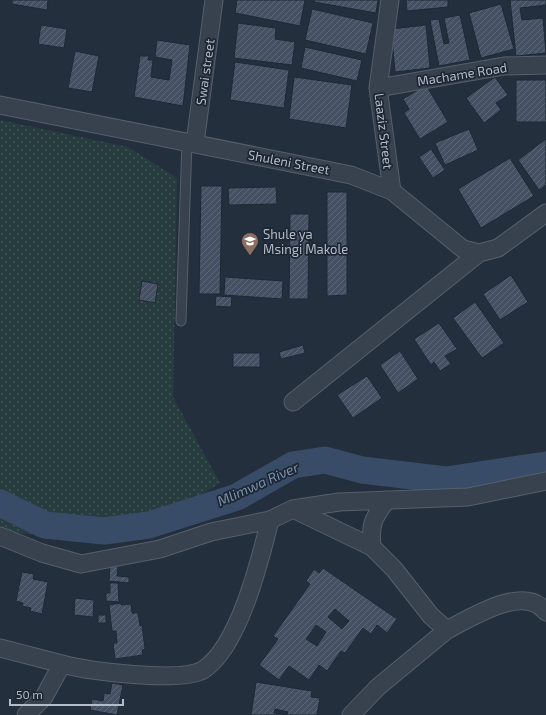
<svg xmlns="http://www.w3.org/2000/svg" width="546" height="715" font-family="'Exo 2',sans-serif">
  <style>
    .park { fill: url(#park-dots) }
    .lines { fill: none; stroke-linecap: round; stroke-linejoin: round }
    .river { stroke: #394c67; stroke-width: 27 }
    .building { fill: url(#building-hatch); stroke: #1f2835; fill-rule: evenodd }
    .service-casing { stroke: #565f6c; stroke-width: 11 }
    .minor-casing { stroke: #565f6c; stroke-width: 19 }
    .service { stroke: #38414e; stroke-width: 9 }
    .minor { stroke: #38414e; stroke-width: 17 }
    .labels { text-anchor: middle; stroke-width: 3.5; stroke-linejoin: round; paint-order: stroke }
    .street-label { font-size: 13px; fill: #b4bcc9; stroke: #1d2633 }
    .poi-label { font-size: 13px; fill: #b4bcc9; stroke: #1d2633; text-anchor: start }
    .water-label { font-size: 14px; font-style: italic; fill: #7c92b1; stroke: #1d2633 }
  </style>
  <defs>
    <pattern id="park-dots" width="8" height="8" patternUnits="userSpaceOnUse"><rect width="8" height="8" fill="#263c3f"/><path d="M2 2h.1M6 6h.1" fill="none" stroke="#435659" stroke-width="1.8" stroke-linecap="round"/></pattern>
    <pattern id="building-hatch" width="6" height="6" patternUnits="userSpaceOnUse"><rect width="6" height="6" fill="#455162"/><path d="M-1 1l2-2M0 6l6-6M5 7l2-2" fill="none" stroke="#5d6877"/></pattern>
  </defs>
  <rect width="100%" height="100%" fill="#242f3e"/>
  <path class="park" d="M0,120L128,147L177,178L173,397L220,483L127,540L0,532Z"/>
  <g class="lines">
    <path class="river" d="M0,503L45,525L104,531L149,525L237,497L293,465L325,460L362,470L446,480L546,465"/>
  </g>
  <path class="building" d="M12,0H48L47,10L12,4Z
    M237,0H305L300,26L235,13Z
    M314,0H378L376,13L314,2Z
    M406,0H448V7L407,11Z
    M510,0H546V5L520,8L522,20L543,18L546,53L516,56Z
    M501,4L514,49L481,58L469,13Z
    M312,9L373,23L366,54L305,40Z
    M460,15L470,60L439,66L430,20L439,19L444,44L449,43L444,18Z
    M238,23L276,28L275,39L295,42L292,65L234,58Z
    M41,25L67,29L64,48L38,44Z
    M426,25L430,68L395,72L391,29Z
    M157,40L190,45L183,106L134,97L140,56H149L148,60H153L151,77L169,80L172,60L155,57Z
    M305,47L362,60L357,81L301,68Z
    M75,51L99,56L92,92L68,88Z
    M235,62L289,70L284,108L230,100Z
    M294,77L352,85L346,128L289,119Z
    M495,77L508,95L496,103L501,110L484,123L466,98Z
    M516,80H546V122H516Z
    M426,85L448,122L420,139L404,113L409,109L403,99Z
    M469,129L478,150L445,165L435,143Z
    M546,139V185L539,190L518,160Z
    M431,149L445,170L433,178L419,157Z
    M510,158L534,196L481,228L458,189Z
    M201,186H222L220,294H199Z
    M276,187L277,204L229,205L228,188Z
    M327,192H347V295L327,296Z
    M290,214H309L308,299H289Z
    M511,275L528,302L500,320L483,294Z
    M225,277L283,281L282,299L224,295Z
    M142,281L158,284L155,303L139,300Z
    M216,296L232,297L231,307L215,306Z
    M475,302L504,343L482,358L453,318Z
    M439,323L457,349L445,356L451,364L440,371L434,362L431,365L414,339Z
    M303,345L305,353L281,359L279,352Z
    M400,351L418,379L398,393L380,365Z
    M233,353H260V367H233Z
    M367,376L382,398L353,418L337,395Z
    M110,566L118,567L117,576L129,577V583L109,581Z
    M323,568L397,619L387,633L377,625L371,634L363,628L345,653L341,651L327,671L319,665L309,680L289,666L279,680L259,665L278,639L273,636L310,584L306,581L314,569L319,573ZM335,609L349,621L342,629L328,617ZM316,625L326,632L317,646L306,639Z
    M22,572L34,574L33,579L48,582L42,614L30,611L31,608L22,606L23,603L16,601Z
    M110,583H118L119,602L106,601V593H110Z
    M75,598L94,600L93,617L74,615Z
    M121,603V605L131,604L132,613H138L140,626L142,625L145,649L142,650L143,655L115,659L113,643H117L116,631H112L109,605Z
    M98,615H106V623H98Z
    M256,682L312,691L311,697L320,698L317,715H287L288,712L275,709L274,713L287,715H251Z
    M112,683L123,685L117,715L90,710L92,699L103,701L104,693L110,694Z"/>
  <g class="lines">
    <defs>
      <path id="service" d="M181,321L187,141"/>
      <path id="minor" d="M390,0L378,88L392,191
        M378,88L504,66L546,65
        M0,105L351,175L392,191L463,249L479,253L498,248L546,213
        M195,143L214,0
        M293,402L479,253
        M293,509L372,547L394,569L431,616L447,630C471,618 524,583 546,612
        M0,536L42,553L81,564L160,549L211,532L270,520
        M372,547C370,524 373,518 387,500
        M0,648L62,664
        M26,715L44,697L62,664C88,671 180,683 203,670C239,647 260,560 270,520L293,509L339,502L468,497L546,481
        M351,715L378,687L447,630"/>
    </defs>
    <use href="#service" class="service-casing"/>
    <use href="#minor" class="minor-casing"/>
    <use href="#service" class="service"/>
    <use href="#minor" class="minor"/>
  </g>
  <defs>
    <symbol id="school-pin" viewBox="-11 -11 22 30"><path d="M0 17L-7.5 6A9.5 9.5 0 1 1 7.5 6Z" fill="#8d6e63" stroke="#1d2633"/><path d="M0-5L7-2L0 1L-7-2ZM-4 1L0 2.5L4 1V4Q0 6-4 4Z" fill="#fff"/></symbol>
  </defs>
  <g fill-rule="evenodd">
    <use href="#school-pin" x="240" y="231" width="20" height="27"/>
  </g>
  <g class="labels">
    <g class="street-label">
      <text transform="translate(205 72) rotate(-82)" y="5">Swai street</text>
      <text transform="translate(462 74) rotate(-9)" y="5">Machame Road</text>
      <text transform="translate(384 131) rotate(83)" y="5">Laaziz Street</text>
      <text transform="translate(289 162) rotate(11)" y="5">Shuleni Street</text>
    </g>
    <g class="poi-label">
      <text x="263" y="239">Shule ya<tspan x="263" dy="15">Msingi Makole</tspan></text>
    </g>
    <g class="water-label">
      <text transform="translate(258 484) rotate(-24)" y="5">Mlimwa River</text>
    </g>
  </g>
  <path d="M10 699v6h113v-6" fill="none" stroke="#b4bcc9" stroke-width="2"/>
  <text x="16" y="699" font-size="12" fill="#b4bcc9" stroke="#1d2633" stroke-width="3" paint-order="stroke">50 m</text>
</svg>
